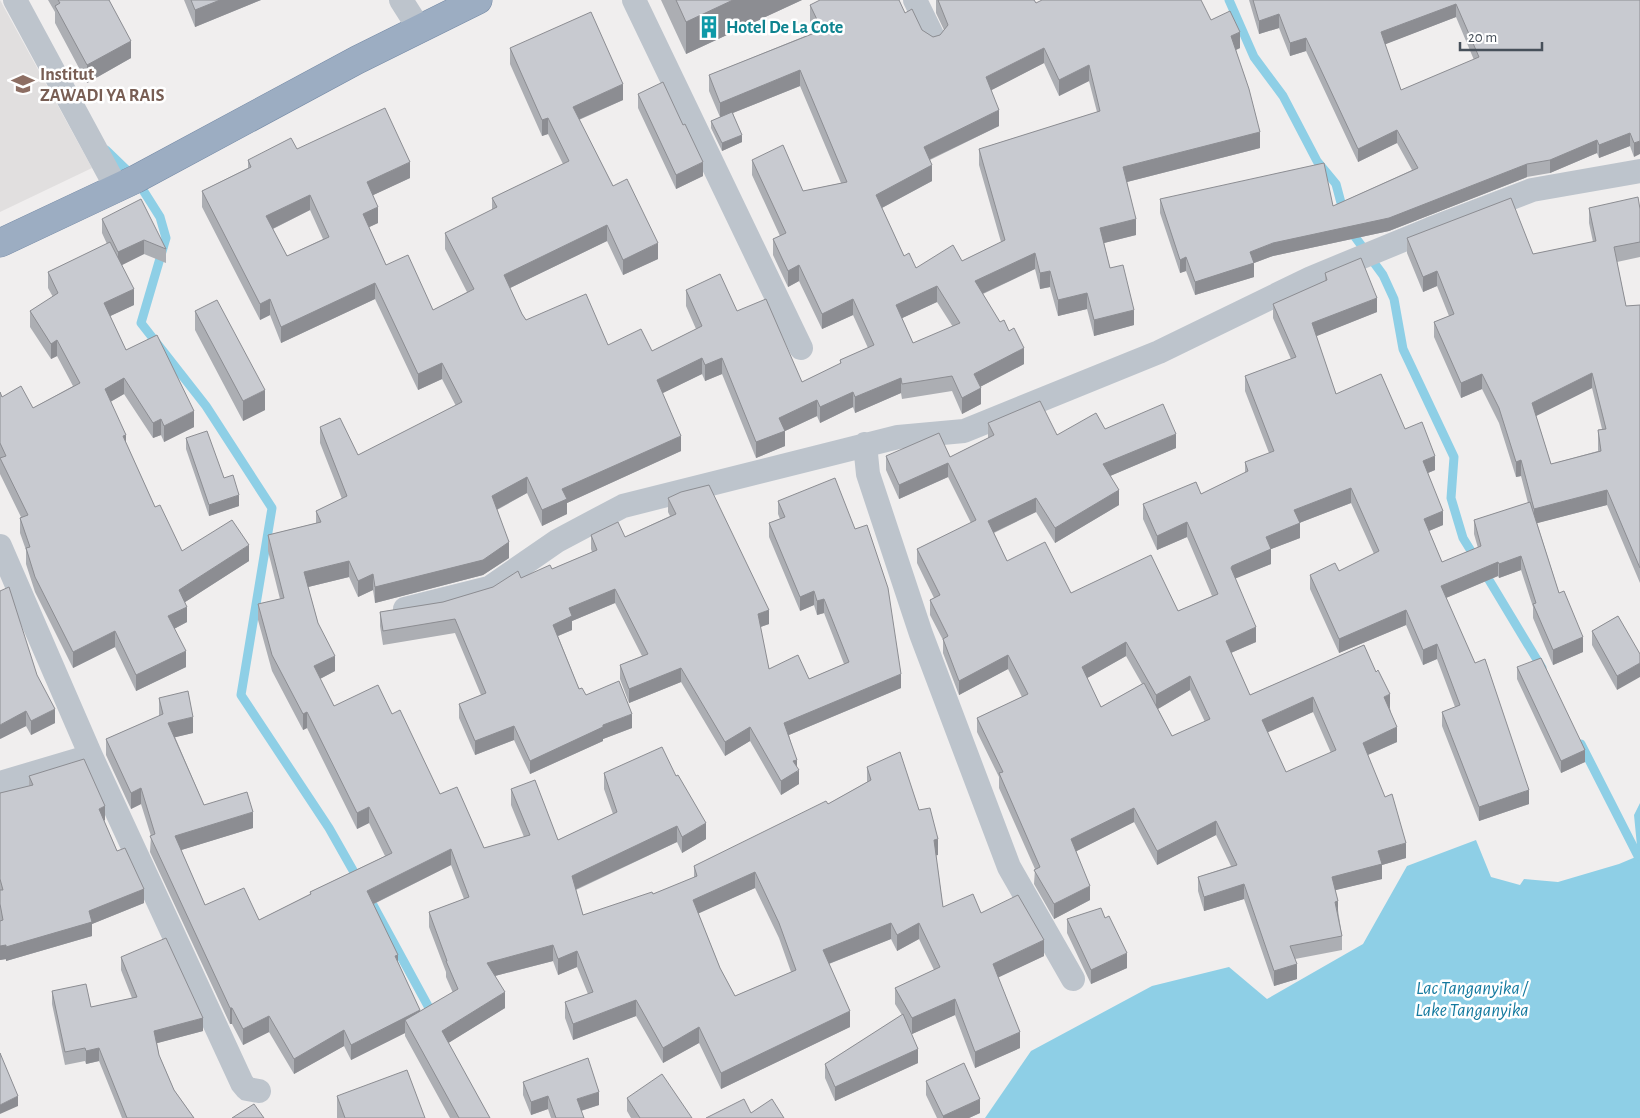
<svg xmlns="http://www.w3.org/2000/svg" width="1640" height="1118" font-family="'Alegreya Sans',sans-serif">
  <style>
    .education { fill: #e1dfdf }
    .water { fill: #8ecfe6 }
    .lines { fill: none; stroke-linecap: round; stroke-linejoin: round }
    .stream { stroke: #8ecfe6; stroke-width: 9 }
    .trunk-casing { stroke: #7489a5; stroke-width: 29 }
    .minor { stroke: #bdc4cc; stroke-width: 24 }
    .trunk { stroke: #9cadc2; stroke-width: 28 }
    .wall { fill: #acaeb3; fill-rule: evenodd }
    .shaded-wall { fill: #8c8d92 }
    .building { fill: #c8cad0; stroke: #8c8d92; fill-rule: evenodd }
    .labels { text-anchor: middle; stroke-width: 5; stroke-linejoin: round; paint-order: stroke }
    .culture-label { font-size: 18px; font-weight: bold; fill: #0d838f; stroke: #fff; text-anchor: start }
    .education-label { font-size: 18px; font-weight: bold; fill: #785e54; stroke: #fff; text-anchor: start }
    .water-label { font-size: 19px; font-style: italic; fill: #157a9f; stroke: #fff }
  </style>
  <rect width="100%" height="100%" fill="#f0eeee"/>
  <path class="education" d="M0,0L92,168L0,212Z"/>
  <path class="water" d="M1640,803V1118H985L1031,1051L1152,986L1229,967L1267,999L1363,944L1407,866L1476,840L1491,877L1520,885L1524,879L1558,882L1619,864L1638,856L1634,815Z"/>
  <g class="lines">
    <path class="stream" d="M1229,0L1254,57L1283,96L1317,161L1336,184L1344,214
      M106,150L136,179L160,217L166,238L141,323L206,406L272,508L241,695L329,828L359,881
      M1350,230L1383,275L1394,299L1403,349L1454,457L1451,498L1463,538L1476,559
      M1483,570L1542,668
      M1581,744L1638,856
      M373,905L434,1017"/>
    <defs>
      <path id="trunk" d="M0,243L136,179L357,60L478,0"/>
    </defs>
    <use href="#trunk" class="trunk-casing"/>
    <path class="minor" d="M15,0L116,187
      M401,0L420,30
      M634,0L801,348
      M915,0L934,39
      M865,444L868,474L921,634L1009,867L1073,979
      M0,546L91,756L242,1083L247,1089L259,1091
      M405,609L489,588L557,541L623,506L898,437L964,431L1159,352L1311,278L1430,229L1532,190L1640,171
      M0,783L91,756"/>
    <use href="#trunk" class="trunk"/>
  </g>
  <path class="wall" d="M48,0H109L131,58L87,83L55,23V12Z
    M184,0H261L195,27Z
    M661,0H802L686,54Z
    M936,0H1034L1036,3L1211,20L1240,48L1236,50L1260,148L1127,182L1136,235L1104,243L1110,268L1134,325L1094,336L1087,309L1058,316L1050,287L1040,289L1035,269L983,294L1024,364L980,387L981,404L962,414L952,391L902,399L901,393L855,413L853,407L820,423L817,416L785,431V446L756,458L722,374L705,381L702,374L662,393L681,451L567,503V514L542,526L527,493L497,510L509,558L483,575L375,603L373,590L358,597L349,577L308,587L318,623L335,671L320,679L334,706L392,714L440,794L484,848L524,837L511,805V789L558,840L613,814L604,789V773L706,839L682,853L677,842L576,890L583,915L653,894L694,878V866L828,804L867,782V767L919,810L938,855H936L943,907L981,913L1044,956L998,977L1020,1048L975,1068L955,1015L912,1034L908,1027L918,1063L835,1101L825,1078V1064L902,1015L895,1004V988L934,970L919,939L897,951L891,939L829,964L850,1027L721,1089L699,1043L663,1063L636,1016L573,1040L565,1018V1002L588,994L577,967L558,975L553,961L495,976L505,1008L448,1043L490,1118H450L405,1036V1033L351,1060L344,1046L294,1074L269,1032L243,1045L232,1024H230L150,852L151,836L141,804L131,809L106,755V739L159,716V698L193,733L175,737L204,805L253,828L181,850L205,905L259,920L310,894V892L385,856L369,823L357,829L307,728L303,730L272,671L258,620V604L280,599L268,551V535L316,523V511L342,499L320,443V427L358,455L456,406L442,379L418,390L375,299L281,343L270,315L260,320L202,207V191L248,168V160L297,149L410,178L373,195L378,223L369,227L386,265L433,310L467,292L445,249V233L492,210V198L563,164L548,134L542,136L510,64V48L623,100L579,120L613,186L658,259L623,275L607,241L510,288L522,314L526,320L608,345L652,351L696,329L686,306V290L737,311L802,382L840,364V360L868,348L853,315L822,329L799,281L788,287L773,255V239L780,236L752,175V160L803,191L841,183L800,86L733,113L742,142L722,151L711,128V121L720,117L709,91V75L815,32L810,21V5L905,13L922,30L933,37L940,35L944,30L936,13ZM1044,63L1059,96L1089,81L1097,112L979,149V165L1001,242L962,261L916,268L904,256L882,208L932,181L930,160L999,126L991,90ZM310,210L323,239L287,256L273,229ZM937,302L953,327L913,343L902,318ZM451,865L464,899L429,912V927L446,972V977L453,993L420,1011L398,962L374,904ZM755,888L779,938L791,972L735,996L720,968L698,913Z
    M1249,0H1640L1634,157L1630,146L1599,158L1597,153L1550,173L1527,177L1389,231L1273,256L1254,263V277L1195,295L1186,271L1180,273L1160,213V199L1333,206L1412,170L1397,143L1358,162L1306,51L1290,56L1279,28L1259,34ZM1456,17L1474,60L1401,90L1385,44Z
    M638,94L703,176L676,189L638,108Z
    M1589,208L1640,209V257L1617,262L1626,306L1640,305V583L1607,505L1537,523L1559,593L1583,652L1553,665L1533,618V607L1521,570L1499,578L1498,576L1446,598L1529,804L1479,821L1442,726V712L1455,707L1437,659L1423,665L1406,625L1339,653L1310,589V575L1339,571L1374,554L1351,503L1299,523L1300,538L1271,549V564L1235,578L1256,642L1231,653L1250,695L1364,645L1390,708L1397,742L1368,755L1406,858L1382,865V879L1335,890L1342,936V950L1295,959L1297,979L1274,986L1244,899L1204,911L1198,891V877L1231,866L1216,835L1157,865L1134,822L1076,851L1090,900L1054,919L1034,884L1035,869L999,788V777L977,732V718L1022,697L1008,669L959,695L943,653V640L930,615V600L934,598L917,563V549L971,523L948,477L899,499L886,470V456L950,457L988,438V423L1057,435L1105,429L1176,448L1110,476L1119,505L1055,543L1036,512L994,533L1007,561L1071,593L1178,611L1212,596L1187,537L1157,550L1143,519V504L1201,494L1245,473V462L1269,453L1245,391V376L1291,359L1273,318V304L1325,281V273L1377,312L1316,336L1336,394L1405,429L1435,470L1428,473L1443,525L1429,531L1442,562L1478,548L1474,534V520L1528,503L1521,476L1516,477L1499,423L1482,389L1461,398L1434,337V322L1449,316L1437,286L1423,292L1407,253V238L1533,254L1593,242L1589,223ZM1592,388L1602,429L1598,430V451L1551,464L1536,416ZM1126,656L1142,684L1101,707L1087,678ZM1190,690L1205,722L1172,736L1158,709ZM1313,712L1331,753L1286,772L1267,732Z
    M102,219L166,249V263L144,254L122,265L134,305L110,316L126,350L194,427L164,442L161,435L153,438L124,394L110,402L126,443L155,507L182,551L249,561L185,602L187,622L174,629L186,667L136,691L115,647L73,668L35,592L26,564V550L20,533V518L21,517L0,474V392L2,397L33,408L73,386L57,356L51,359L30,327V311L53,297L48,288V272L107,244L102,233Z
    M195,311L265,410L243,421L195,330Z
    M186,438L224,478L239,506L209,516L186,449Z
    M668,498L769,624L760,627L769,669L809,679L844,664L824,613L817,615L814,605L800,611L769,537V523L780,519L778,514V501L901,688L789,735L797,767L799,784L781,795L750,741L725,756L681,682L629,703L620,679V665L642,656L615,603L572,621V630L558,636L579,689L586,695L632,728L603,739V741L530,774L514,740L475,755L459,718V704L481,695L455,633L383,645L380,626V612L443,602L493,587L552,569L592,552L591,549V535L625,537L670,516L668,512Z
    M1618,616L1617,690L1592,645V631Z
    M1517,667L1585,762L1561,773L1517,679Z
    M37,675L55,723L31,735L26,726L0,739Z
    M29,776L105,820L104,821L117,851L144,903L92,924V936L6,961V959L0,960V793L29,786Z
    M1067,919L1127,968L1091,984L1067,933Z
    M121,957L203,1031L157,1043L159,1055L174,1090L194,1118H122L99,1061L86,1064L85,1061L65,1065L52,1004V991L91,1007L132,998L121,970Z
    M926,1081L980,1113L969,1118H937L926,1095Z
    M523,1082L599,1105L581,1111L584,1118H551L548,1109L531,1115L523,1095Z
    M337,1096L425,1118H337Z
    M627,1098L692,1118H631L627,1111Z"/>
  <path class="shaded-wall" d="M220,0H261L195,27V10Z
    M733,0H802L686,54V22Z
    M1456,4V17L1381,46V32Z
    M1279,14V28L1259,34V21Z
    M1240,32V48L1231,52V36Z
    M1306,38V51L1290,56V43Z
    M131,41V58L87,83V65Z
    M1044,48V63L986,93V77Z
    M1089,65V81L1059,96V80Z
    M800,70V86L720,118V103Z
    M623,84V100L573,122V107Z
    M999,110V126L924,162V147Z
    M548,118V134L542,136V120Z
    M1397,130V143L1358,162V149Z
    M1260,132V148L1123,183V167Z
    M1630,133V146L1599,158V145Z
    M742,135V142L722,151V143Z
    M1597,140V153L1550,173V160Z
    M1640,141V154L1634,157V143Z
    M410,162V178L367,198V182Z
    M703,162V176L676,189V175Z
    M1527,164V177L1389,231L1273,256L1254,263V277L1195,295V282L1250,252L1273,243Z
    M932,165V181L876,211V195Z
    M310,195V210L266,232V216Z
    M378,207V223L363,230V214Z
    M1136,219V235L1100,244V228Z
    M607,225V241L504,291V275Z
    M144,240V254L118,267V252Z
    M658,243V259L623,275V260Z
    M1035,253V269L975,297V281Z
    M1186,257V271L1180,273V260Z
    M799,265V281L788,287V271Z
    M1050,271V287L1040,289V273Z
    M1437,271V286L1423,292V277Z
    M375,283V299L281,343V327Z
    M937,286V302L896,321V305Z
    M134,289V305L104,319V303Z
    M1087,293V309L1058,316V300Z
    M1377,298V312L1312,338V323Z
    M270,299V315L260,320V304Z
    M853,299V315L822,329V314Z
    M1134,310V325L1094,336V320Z
    M57,340V356L51,359V344Z
    M1024,348V364L974,390V374Z
    M702,358V374L657,396V380Z
    M722,358V374L705,381V365Z
    M442,363V379L418,390V374Z
    M1592,373V388L1532,418V403Z
    M1482,374V389L1461,398V383Z
    M124,378V394L105,405V389Z
    M901,378V393L855,413V397Z
    M981,388V404L962,414V398Z
    M265,390V410L243,421V401Z
    M853,392V407L820,423V407Z
    M817,400V416L785,431V446L756,458V442L779,418Z
    M194,411V427L164,442V426Z
    M161,419V435L153,438V423Z
    M1176,434V448L1103,479V464Z
    M126,435V451L123,436Z
    M681,436V451L567,503V514L542,526V510L562,489Z
    M1435,456V470L1423,475V461Z
    M1521,460V476L1516,477V462Z
    M948,463V477L899,499V485Z
    M527,477V493L492,512V496Z
    M1351,488V503L1294,525V510Z
    M1119,490V505L1055,543V528Z
    M1607,490V505L1534,524V509Z
    M239,495V506L209,516V505Z
    M1036,498V512L988,535V521Z
    M1443,511V525L1424,533V519Z
    M1187,522V537L1157,550V536Z
    M1300,523V538L1266,551V537Z
    M509,542V558L483,575L375,603V587Z
    M249,545V561L179,606V590Z
    M1271,549V564L1232,580L1231,568L1232,566Z
    M1521,556V570L1499,578V564Z
    M349,561V577L304,588V572Z
    M1498,562V576L1441,600V586Z
    M373,574V590L358,597V581Z
    M615,589V603L572,621V630L553,638V625L569,608Z
    M814,591V605L800,611V597Z
    M824,599V613L817,615V601Z
    M187,607V622L168,632V616Z
    M769,610V624L758,628V614Z
    M1406,610V625L1339,653V639Z
    M1256,627V642L1226,655V641Z
    M115,631V647L73,668V652Z
    M1583,637V652L1553,665V650Z
    M1126,642V656L1082,681V667Z
    M1437,644V659L1423,665V650Z
    M186,651V667L136,691V675Z
    M1008,655V669L959,695V681Z
    M335,656V671L314,682V666Z
    M1640,663V677L1617,690V676Z
    M681,668V682L629,703V689Z
    M901,674V688L784,737V723Z
    M1190,676V690L1156,710V695Z
    M1390,694V708L1384,711V697Z
    M1313,697V712L1262,735V720Z
    M55,709V723L31,735V721Z
    M26,711V726L0,739V725Z
    M307,712V728L303,730V714Z
    M632,714V728L603,739V741L530,774V761L603,725Z
    M193,717V733L168,739V723Z
    M514,726V740L475,755V741Z
    M750,727V741L725,756V742Z
    M1397,727V742L1363,757V743Z
    M1585,750V762L1561,773V761Z
    M797,760V772L799,770V784L781,795V781L793,761Z
    M141,788V804L131,809V793Z
    M1529,790V804L1479,821V807Z
    M105,806V820L99,823V809Z
    M369,807V823L357,829V813Z
    M1134,808V822L1071,854V839Z
    M253,812V828L175,852V836Z
    M1216,821V835L1157,865V851Z
    M706,823V839L682,853V837Z
    M677,826V842L572,891V876Z
    M938,839V855L934,856V840Z
    M1406,843V858L1382,865V879L1332,891V877L1378,851Z
    M451,849V865L367,907V891Z
    M755,872V888L693,916V900Z
    M1244,884V899L1204,911V897Z
    M1090,886V900L1054,919V904Z
    M144,889V903L92,924V936L6,961V947L89,911Z
    M1338,901V915L1335,902Z
    M891,923V939L823,966V950Z
    M919,923V939L897,951V935Z
    M1044,940V956L993,980V964Z
    M6,945V959L0,960V946Z
    M553,945V961L487,978V963Z
    M577,951V967L558,975V959Z
    M1127,953V968L1091,984V970Z
    M398,955V970L395,956Z
    M1297,964V979L1274,986V971Z
    M505,992V1008L442,1047V1031Z
    M955,999V1015L912,1034V1018Z
    M636,1000V1016L573,1040V1024Z
    M230,1008H232V1024H230Z
    M420,1010V1025L405,1020V1033L351,1060V1045Z
    M850,1011V1027L721,1089V1073Z
    M269,1016V1032L243,1045V1029Z
    M203,1018V1031L154,1044V1031Z
    M699,1027V1043L663,1063V1048Z
    M344,1030V1046L294,1074V1059Z
    M1020,1032V1048L975,1068V1052Z
    M99,1048V1061L86,1064V1051Z
    M918,1049V1063L835,1101V1087Z
    M599,1092V1105L577,1112V1099Z
    M18,1096V1106L0,1114V1105Z
    M548,1096V1109L531,1115V1102Z
    M980,1099V1113L969,1118H943V1116Z"/>
  <path class="building" d="M58,0H109L131,41L87,65L55,6L60,3Z
    M191,0H220L195,10Z
    M676,0H733L686,22Z
    M820,0H899L905,13L912,9L922,30L933,37L940,35L948,25L938,0H1034L1036,3L1042,0H1201L1211,20L1230,11L1240,32L1231,36L1249,89L1260,132L1123,167L1136,219L1100,228L1110,268L1123,265L1134,310L1094,320L1087,293L1058,300L1050,271L1040,273L1035,253L975,281L1000,322L1004,320L1009,331L1014,328L1024,348L974,374L981,388L962,398L952,376L902,384L901,378L855,397L853,392L820,407L817,400L779,418L785,431L756,442L722,358L705,365L702,358L657,380L681,436L562,489L567,499L542,510L527,477L492,496L509,542L483,560L375,587L373,574L358,581L349,561L304,572L318,623L335,656L314,666L334,706L378,685L392,714L400,710L440,794L457,787L484,848L530,835L511,789L535,780L558,840L617,812L604,773L662,747L676,776L678,775L706,823L682,837L677,826L572,876L583,915L652,892L653,894L697,876L694,866L826,801L828,804L871,780L867,767L900,752L919,810L930,808L938,839L934,840L943,907L973,894L981,913L1018,895L1044,940L993,964L1020,1032L975,1052L955,999L912,1018L895,988L940,967L919,923L897,935L891,923L823,950L850,1011L721,1073L699,1027L663,1048L636,1000L573,1024L565,1002L593,992L577,951L558,959L553,945L487,963L505,992L442,1031L490,1118H459L405,1020L458,989L446,961H447L429,912L469,897L451,849L367,891L398,955L395,956L420,1010L351,1045L344,1030L294,1059L269,1016L243,1029L232,1008H230L150,836L155,834L141,788L131,793L106,739L163,714L159,698L188,691L193,717L168,723L204,805L247,792L253,812L175,836L205,905L244,888L259,920L311,894L310,892L392,853L369,807L357,813L307,712L303,714L272,655L258,604L284,598L268,535L321,522L316,511L347,496L320,427L340,418L358,455L462,402L442,363L418,374L375,283L281,327L270,299L260,304L202,191L251,167L248,160L291,138L297,149L385,108L410,162L367,182L378,207L363,214L386,265L408,255L433,310L474,289L445,233L497,207L492,198L569,161L548,118L542,120L510,48L591,12L623,84L573,107L613,186L627,179L658,243L623,260L607,225L504,275L522,314L526,320L586,294L608,345L641,329L652,351L702,326L686,290L720,274L737,311L766,299L802,382L841,363L840,360L874,345L853,299L822,314L799,265L788,271L773,239L786,233L752,160L783,145L803,191L847,182L800,70L720,103L709,75L822,30L810,5ZM1044,48L1059,80L1089,65L1100,111L979,149L1005,240L962,261L953,245L916,268L909,253L904,256L876,195L932,165L924,147L999,110L986,77ZM310,195L329,237L287,256L266,216ZM937,286L960,323L913,343L896,305ZM755,872L779,923L796,970L735,996L720,968L693,900Z
    M1253,0H1640V141L1634,143L1630,133L1599,145L1597,140L1550,160L1527,164L1389,218L1273,243L1250,252L1254,263L1195,282L1186,257L1180,260L1160,199L1324,163L1333,206L1418,168L1397,130L1358,149L1306,38L1290,43L1279,14L1259,21ZM1456,4L1479,57L1401,90L1381,32Z
    M663,82L683,125L685,124L703,162L676,175L638,94Z
    M732,112L742,135L722,143L711,121Z
    M1638,197L1640,209V242L1614,247L1626,306L1640,305V568L1607,490L1534,509L1521,460L1516,462L1499,408L1482,374L1461,383L1434,322L1454,314L1437,271L1423,277L1407,238L1511,198L1533,254L1596,241L1589,208ZM1592,373L1606,429L1598,430L1601,451L1551,464L1532,403Z
    M141,199L166,249L144,240L118,252L102,219Z
    M110,242L134,289L104,303L126,350L157,335L194,411L164,426L161,419L153,423L124,378L105,389L126,435L123,436L155,507L160,505L182,551L232,520L249,545L179,590L187,607L168,616L186,651L136,675L115,631L73,652L35,577L26,548L30,547L20,518L28,515L0,458L6,456L0,443V392L2,397L21,386L33,408L80,383L57,340L51,344L30,311L58,293L48,272Z
    M1361,258L1377,298L1312,323L1336,394L1381,374L1405,429L1422,422L1435,456L1423,461L1443,511L1424,519L1442,562L1481,546L1474,520L1530,502L1559,593L1564,591L1583,637L1553,650L1533,604L1536,603L1521,556L1499,564L1498,562L1441,586L1475,663L1485,659L1529,790L1479,807L1442,712L1460,705L1437,644L1423,650L1406,610L1339,639L1310,575L1335,563L1339,571L1379,551L1351,488L1294,510L1300,523L1266,537L1271,549L1232,566L1231,568L1256,627L1226,641L1250,695L1364,645L1376,672L1378,670L1390,694L1384,697L1397,727L1363,743L1385,797L1392,794L1406,843L1378,851L1382,864L1332,877L1338,901L1335,902L1342,936L1290,946L1297,964L1274,971L1244,884L1204,897L1198,877L1237,865L1216,821L1157,851L1134,808L1071,839L1090,886L1054,904L1034,870L1040,867L999,773L1003,772L977,718L1028,694L1008,655L959,681L943,639L948,636L930,600L940,595L917,549L976,520L948,463L899,485L886,456L939,433L950,457L994,435L988,423L1040,401L1057,435L1096,413L1105,429L1163,404L1176,434L1103,464L1119,490L1055,528L1036,498L988,521L1007,561L1045,542L1071,593L1151,555L1178,611L1218,594L1187,522L1157,536L1143,504L1196,482L1201,494L1248,471L1245,462L1274,451L1245,376L1296,357L1273,304L1327,280L1325,273ZM1126,642L1156,695L1190,676L1210,719L1172,736L1144,683L1101,707L1082,667ZM1313,697L1336,750L1286,772L1262,720Z
    M217,300L265,390L243,401L195,311Z
    M207,431L224,478L233,475L239,495L209,505L186,438Z
    M835,478L855,529L867,525L888,588L901,674L784,723L797,760L793,761L799,770L781,781L750,727L725,742L681,668L629,689L620,665L648,654L615,589L569,608L572,616L553,625L579,689L582,688L586,695L619,681L632,714L603,725V727L530,761L514,726L475,741L459,704L486,693L455,619L383,631L380,612L443,602L493,587L518,571L521,578L550,565L552,569L597,550L591,535L618,522L625,537L676,514L668,498L681,492L709,485L769,610L758,614L769,669L798,655L809,679L849,662L824,599L817,601L814,591L800,597L769,523L785,517L778,501Z
    M9,587L37,675L55,709L31,721L26,711L0,725V591Z
    M1618,616L1640,654V663L1617,676L1592,631Z
    M1541,658L1585,750L1561,761L1517,667Z
    M84,759L105,806L99,809L117,851L125,848L144,889L89,911L92,922L6,947V945L0,946V921L3,920L0,904V890H3L0,879V793L33,785L29,776Z
    M1101,908L1105,918L1109,916L1127,953L1091,970L1067,919Z
    M166,938L203,1018L154,1031L159,1055L174,1090L194,1118H127L99,1048L86,1051L85,1048L65,1052L52,991L86,984L91,1007L137,997L121,957Z
    M903,1014L918,1049L835,1087L825,1064Z
    M0,1053L18,1096L0,1105Z
    M588,1058L599,1092L577,1099L584,1118H556L548,1096L531,1102L523,1082Z
    M964,1063L980,1099L943,1116L926,1081Z
    M407,1070L425,1118H345L337,1096Z
    M662,1074L692,1118H640L627,1098Z
    M744,1099L751,1113L772,1099L784,1118H706Z
    M254,1104L264,1118H232Z"/>
  <defs>
    <symbol id="building-bare" viewBox="-9 -9 18 18"><path d="M-4-6H4V6H1V3H-1V6H-4ZM-2.5-4.3h1.7v1.8h-1.7ZM.8-4.3h1.7v1.8H.8ZM-2.5-1h1.7V.8h-1.7ZM.8-1h1.7V.8H.8Z" fill="#0f9aa8" stroke="#fff" stroke-width="2.5" paint-order="stroke"/></symbol>
    <symbol id="school-bare" viewBox="-9 -9 18 18"><path d="M0-5L7-2L0 1L-7-2ZM-4 1L0 2.5L4 1V4Q0 6-4 4Z" fill="#8d6e63" stroke="#fff" stroke-width="2.5" paint-order="stroke"/></symbol>
  </defs>
  <g fill-rule="evenodd">
    <use href="#building-bare" x="693" y="11" width="32" height="32"/>
    <use href="#school-bare" x="7" y="68" width="32" height="32"/>
  </g>
  <g class="labels">
    <g class="culture-label">
      <text x="726" y="33">Hotel De La Cote</text>
    </g>
    <g class="education-label">
      <text x="40" y="80">Institut<tspan x="40" dy="21">ZAWADI YA RAIS</tspan></text>
    </g>
    <g class="water-label">
      <text x="1472" y="994">Lac Tanganyika /<tspan x="1472" dy="22">Lake Tanganyika</tspan></text>
    </g>
  </g>
  <path d="M1460 42v8h82v-8" fill="none" stroke="#47505a" stroke-width="2.5"/>
  <text x="1468" y="42" font-size="15" fill="#47505a" stroke="#ffffff" stroke-width="4" paint-order="stroke">20 m</text>
</svg>
